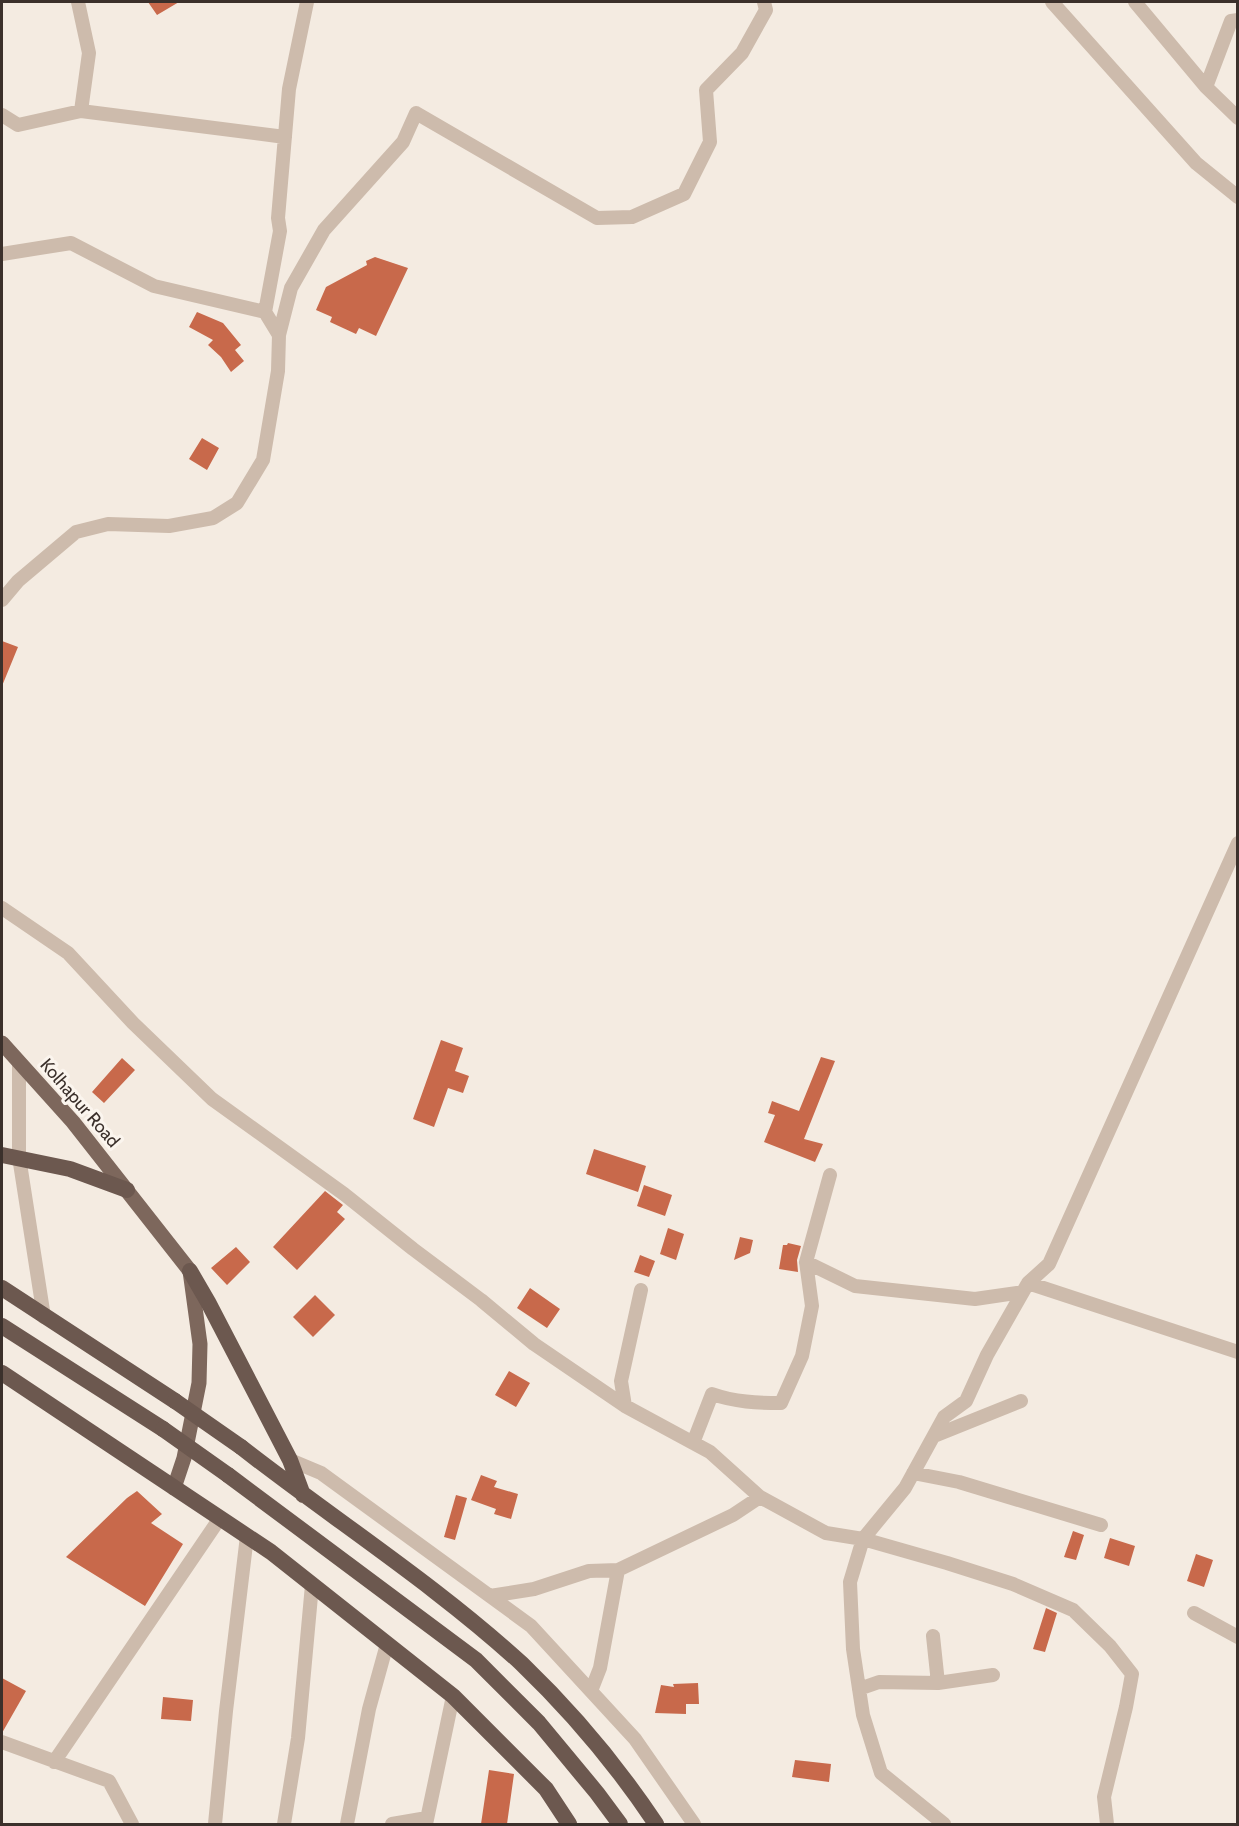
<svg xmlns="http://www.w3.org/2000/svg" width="1239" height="1826" font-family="Cabin,sans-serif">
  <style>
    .building { fill: #c8694b }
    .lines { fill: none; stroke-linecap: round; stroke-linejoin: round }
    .minor { stroke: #cdbbac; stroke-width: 14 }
    .primary { stroke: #7d675c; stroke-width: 15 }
    .trunk { stroke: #6c584f; stroke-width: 16 }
    .trunk-bridge { stroke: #6c584f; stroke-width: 16 }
    .labels { text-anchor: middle; stroke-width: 6; stroke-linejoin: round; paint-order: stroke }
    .street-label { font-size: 18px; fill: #3b302b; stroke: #fbf5ee }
  </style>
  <rect width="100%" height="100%" fill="#f4ebe1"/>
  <path class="building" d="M148,2H179L157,15Z
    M375,257L408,268L376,336L359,328L356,334L330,322L332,317L316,310L326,287L367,265L366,261Z
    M197,312L223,323L241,345L235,350L244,361L231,372L221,357L208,345L213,340L189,327Z
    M202,438L219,448L207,470L189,459Z
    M2,641L18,647L2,686Z
    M441,1040L463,1048L455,1071L469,1076L463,1093L448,1088L434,1127L413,1119Z
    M821,1057L835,1061L804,1139L823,1144L815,1162L764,1142L775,1115L768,1113L772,1101L799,1111Z
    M122,1058L135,1070L104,1103L92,1092Z
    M594,1149L646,1166L638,1192L586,1174Z
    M644,1185L672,1195L665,1216L637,1206Z
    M325,1191L343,1205L337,1212L345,1219L297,1270L273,1247Z
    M668,1228L684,1234L676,1260L660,1254Z
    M740,1237L753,1240L750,1253L734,1260Z
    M788,1243L801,1246L797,1260L798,1272L779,1269L783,1245H787Z
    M236,1247L250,1262L227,1285L211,1268Z
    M640,1255L655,1261L649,1277L634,1272Z
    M530,1288L560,1309L547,1328L517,1308Z
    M315,1295L335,1315L313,1337L293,1317Z
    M509,1371L530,1383L516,1407L495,1395Z
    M481,1475L497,1481L494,1487L518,1494L511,1519L494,1514L496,1509L471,1500Z
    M137,1491L162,1514L151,1523L183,1544L145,1606L66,1557L127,1498Z
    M456,1495L467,1498L455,1540L444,1537Z
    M1073,1531L1084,1535L1076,1560L1064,1557Z
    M1110,1538L1135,1546L1129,1566L1104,1558Z
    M1196,1554L1213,1560L1204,1587L1187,1581Z
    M1046,1608L1057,1613L1045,1652L1033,1649Z
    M2,1678L26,1691L2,1733Z
    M698,1683L699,1704H686V1714L655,1713L661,1685L674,1687L673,1684Z
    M163,1697L193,1700L191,1721L161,1719Z
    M795,1760L831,1764L829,1782L792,1777Z
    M489,1770L514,1774L507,1824H481Z"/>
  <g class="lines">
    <path class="minor" d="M78,2L89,53L81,111
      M1052,2L1196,163L1238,197
      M1135,2L1206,87L1238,118
      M1206,87L1231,21L1238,20
      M2,115L18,125L81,111L285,137
      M2,254L71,243L154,286L265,312
      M279,335L291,288L324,230L403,142L416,113L597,218L632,217L684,194L710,142L706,90L742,53L766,10L764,2
      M2,600L18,581L76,532L108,524L169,526L213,518L237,503L263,460L278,371L279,335L265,312L280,231L278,218L289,89L307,2
      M2,908L68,953L133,1023L212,1099L344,1194L413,1249L481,1300L534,1344L625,1406L710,1452L760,1497L826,1533L863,1539L850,1582L853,1649L863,1715L881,1773L944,1824
      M19,1062V1157L44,1317
      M830,1175L806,1262L855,1286L975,1299L1023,1292
      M1028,1283L1049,1264L1238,843
      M625,1406L621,1381L641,1290
      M934,1436L1021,1401
      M693,1443L712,1394C735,1402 757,1403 781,1403L802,1356L812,1306L806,1262
      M290,1460L321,1473L531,1626L635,1739L694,1824
      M913,1473L959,1482L1101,1525
      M490,1596L534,1589L589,1571L618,1570L733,1515L760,1497
      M1194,1613L1238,1637
      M933,1636L938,1683
      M859,1689L879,1682L938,1683L993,1675
      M591,1691L600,1668L618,1570
      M2,1742L109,1781L132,1824
      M54,1762L220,1518
      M215,1824L226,1711L247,1536
      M284,1824L298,1738L312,1585
      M347,1824L369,1709L387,1644
      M392,1824L427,1818
      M426,1824L453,1696
      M1107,1824L1104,1797L1126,1707L1132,1674L1110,1646L1073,1610L1013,1584L947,1563L863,1539L905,1488L944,1417L966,1401L987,1355L1028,1283L1238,1352"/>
    <path class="primary" d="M2,1043L73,1122L190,1271L200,1344L199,1383L184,1458L174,1488"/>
    <path class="trunk" d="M2,1155L70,1169L127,1190
      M190,1271L208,1302L290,1460L303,1495
      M2,1288L175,1401
      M2,1326L163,1429
      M2,1373L271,1552L453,1696L546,1789L569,1824
      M241,1447C333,1519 436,1585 522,1664C572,1712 618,1767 656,1824
      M228,1475L476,1660L539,1723L597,1793L620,1824"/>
    <path class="trunk-bridge" d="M175,1401L241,1447
      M163,1429L228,1475"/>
  </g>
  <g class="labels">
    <g class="street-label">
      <text transform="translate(80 1103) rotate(49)" y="6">Kolhapur Road</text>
    </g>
  </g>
  <rect width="1239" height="1826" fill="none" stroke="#3b302b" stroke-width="6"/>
</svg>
